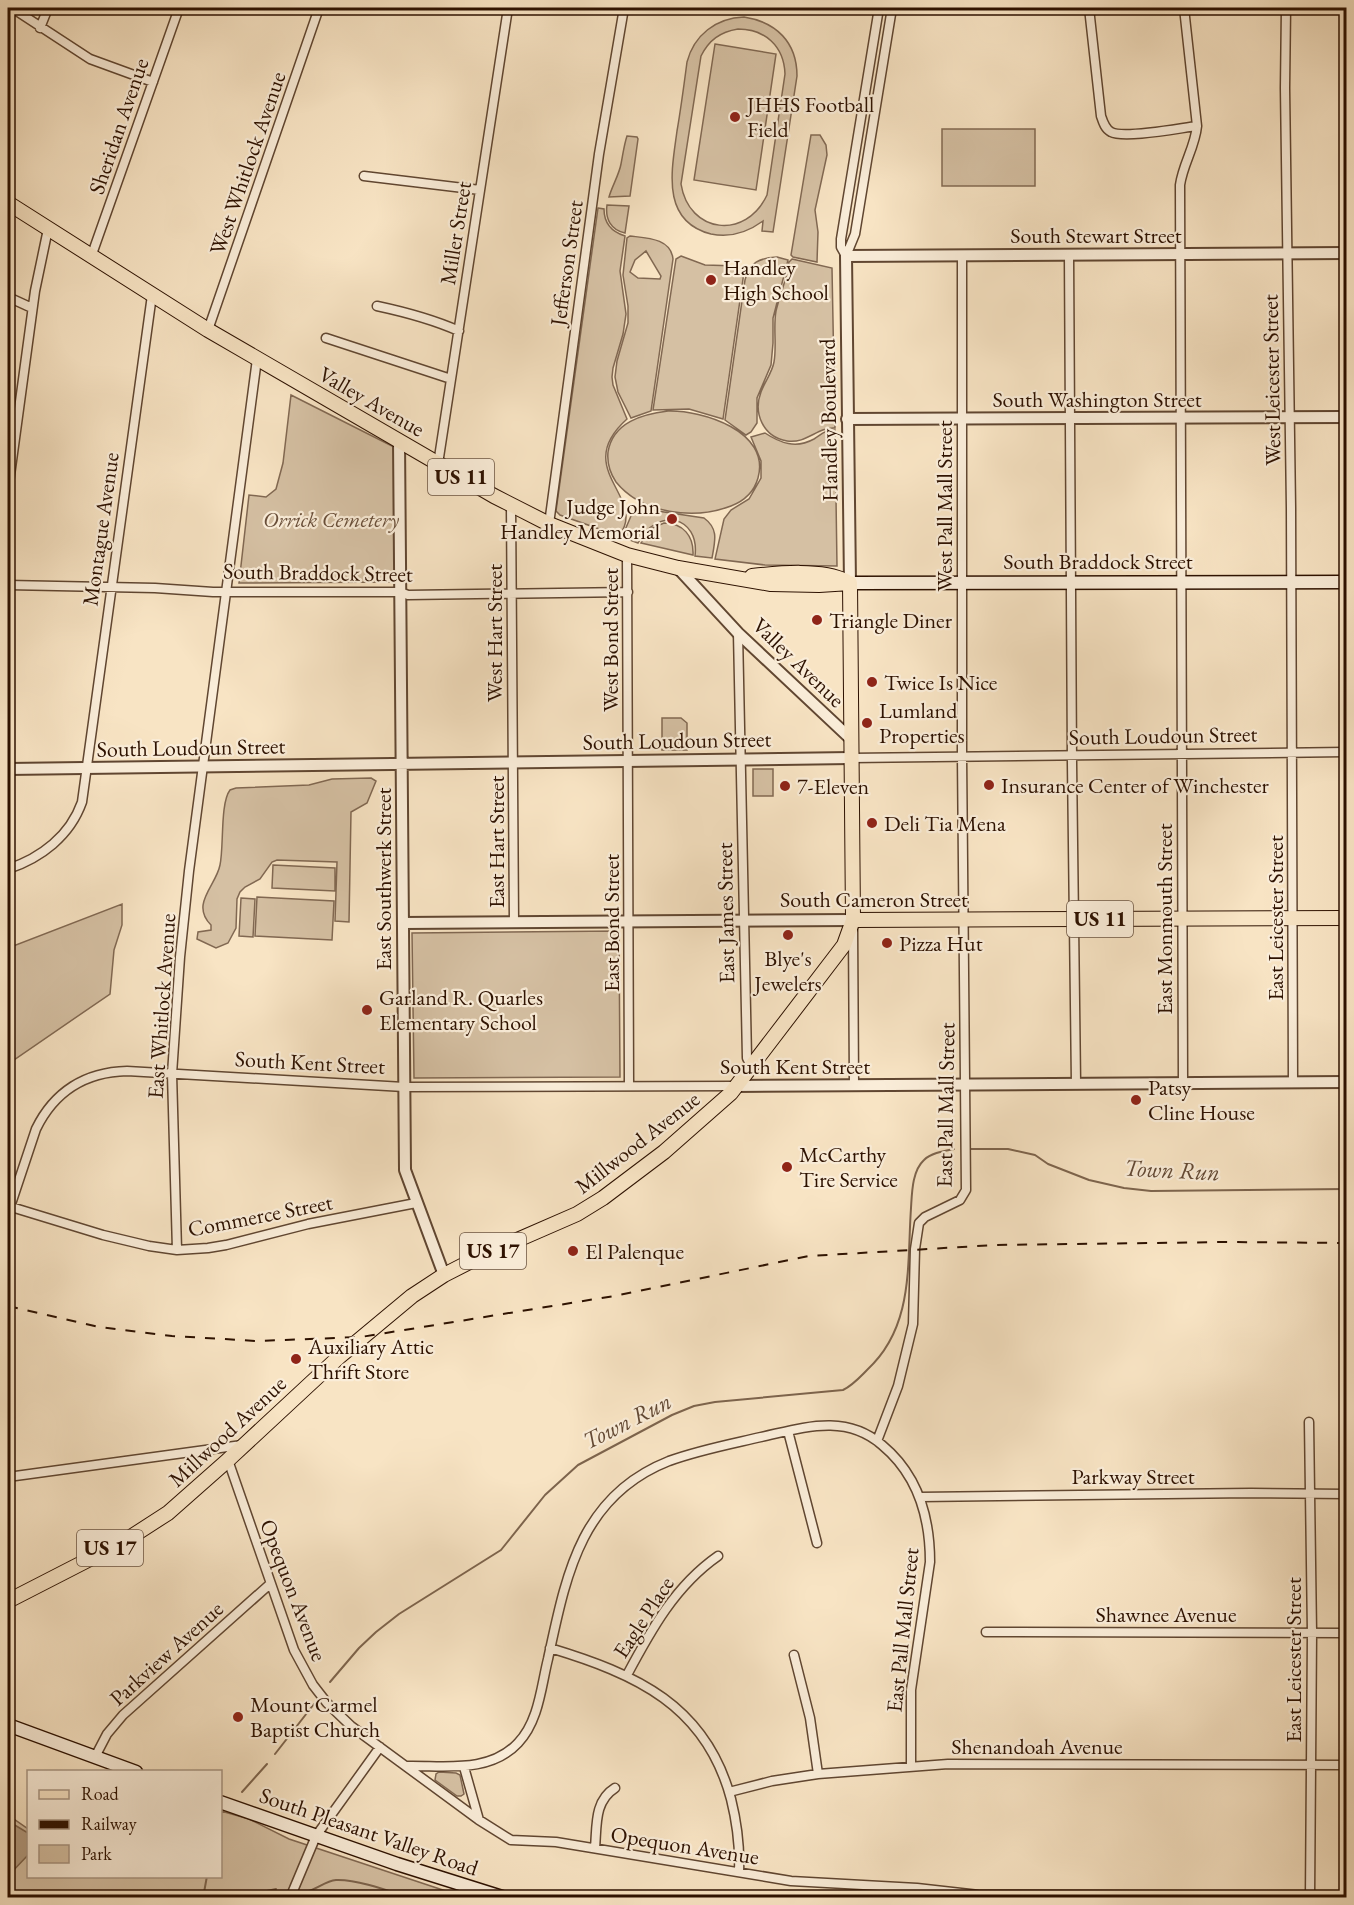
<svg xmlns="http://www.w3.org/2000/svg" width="1354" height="1905" font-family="'EB Garamond',serif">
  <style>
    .green { fill: #d5c0a3; stroke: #816852; stroke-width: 1.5; fill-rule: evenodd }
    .water { fill: #b39c81; stroke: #7d644d; stroke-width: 1.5 }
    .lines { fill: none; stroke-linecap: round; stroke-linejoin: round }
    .stream { stroke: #7d644d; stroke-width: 2 }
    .minor-casing { stroke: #604631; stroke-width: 11 }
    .tertiary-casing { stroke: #604631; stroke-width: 14 }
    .secondary-casing { stroke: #2d1100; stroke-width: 15 }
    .primary-casing { stroke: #2d1100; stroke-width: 16 }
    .minor { stroke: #faedd9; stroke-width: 8 }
    .tertiary { stroke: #faedd9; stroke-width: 10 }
    .secondary { stroke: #faedd9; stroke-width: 12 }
    .primary { stroke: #f8e4c4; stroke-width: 14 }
    .rail { stroke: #2d1100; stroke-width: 2; stroke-dasharray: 10 10; stroke-linecap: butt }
    .poi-dot { fill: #8f2418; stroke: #faedd9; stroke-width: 2 }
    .labels { text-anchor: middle; stroke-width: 4.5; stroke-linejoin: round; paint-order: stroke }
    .shield { fill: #faedd9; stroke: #6a5341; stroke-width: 1.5 }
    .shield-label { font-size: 21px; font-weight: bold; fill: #2d1100 }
    .poi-label { font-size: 22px; fill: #2d1100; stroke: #faedd9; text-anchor: start }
    .street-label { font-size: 22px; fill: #2d1100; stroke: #faedd9 }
    .park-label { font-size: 22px; font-style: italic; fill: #684e39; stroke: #faedd9 }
    .water-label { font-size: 24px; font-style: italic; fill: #634934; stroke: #faedd9 }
  </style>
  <rect width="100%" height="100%" fill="#f8e4c4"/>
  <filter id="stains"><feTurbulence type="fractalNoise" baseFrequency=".00333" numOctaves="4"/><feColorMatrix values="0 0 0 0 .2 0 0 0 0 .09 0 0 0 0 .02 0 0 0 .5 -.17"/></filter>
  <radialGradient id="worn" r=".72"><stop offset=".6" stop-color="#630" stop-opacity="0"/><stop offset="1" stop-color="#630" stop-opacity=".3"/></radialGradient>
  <path class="green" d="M744,17C776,22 797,42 797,76L773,232L762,231L763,221C748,232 730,238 711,234C660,221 672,169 677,131C681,108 684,85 687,62C694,35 716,18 744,17ZM738,29C765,29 784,46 785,74L767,195C746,240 689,234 681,184L701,56C709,40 720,32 738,29Z
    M715,44L776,54L756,190L694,180Z
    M942,129H1035V186H942Z
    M811,135H820L826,145L827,155L815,210L818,232L817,262L793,257L791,255Z
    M627,136L637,137L638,139L630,196L609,197C612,186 619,175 621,164C623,154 624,145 627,136Z
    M607,205L629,206L625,233C611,230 605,219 607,205Z
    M598,208L604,209C604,224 612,232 625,236L620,271L626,314L623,334L613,368L612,377L613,385L627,419C570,470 649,497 619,536L560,515L556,511Z
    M630,236C646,238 671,238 673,259L651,411L631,418L618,392L615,377L617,361L628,323V306L623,275L627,238ZM646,251L661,276L660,279L638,278L630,272L635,260Z
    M681,256L705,265L738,266L744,272L723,419L689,409L653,410L676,259Z
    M777,257L788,260L773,318V343L771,365L757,398V423L751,432L746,435L725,420L745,280C749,262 760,258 777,257Z
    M792,259L832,268L835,428C817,427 807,444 787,441C763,437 753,413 761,392C765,381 772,373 774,362C777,345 773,328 776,311C780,294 787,279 789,262Z
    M291,395L394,447L396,582L239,583L249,495L266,497L276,489L283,463Z
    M668,411C702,410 771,431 758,478C754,492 744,501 731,506C694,520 642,514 616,482C610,473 607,462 608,452C613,422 643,414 668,411Z
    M835,430L837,566L765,565L715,559L724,519L731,510L749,499L761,478V461L751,437L765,433C780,443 796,449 814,439C822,434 825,430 835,430Z
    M644,509L704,518C719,529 715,541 712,558L695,556C700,516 657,506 638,543L622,537L631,516Z
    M664,523C683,523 694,536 693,555L641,543L650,529Z
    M662,718H681L687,723V750H662Z
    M753,769H773V796H753Z
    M371,778L376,781L367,803L351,812L349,922L335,921L337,862L277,860L272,862L260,879L245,887L240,892L237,899L236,928L228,943L216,948L197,939L198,932L211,930V925C190,904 216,886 220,865C224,847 220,803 230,790L236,788L309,785L332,779Z
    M273,865L335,868V891L272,888Z
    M257,897L334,901L332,940L255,936Z
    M241,898L255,899L253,937L239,936Z
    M122,904V925L114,950L110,994L8,1064V948Z
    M619,931L620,1077L414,1078L412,933Z
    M439,1772L456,1773L460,1775L464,1794L461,1796H457L435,1780L436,1774Z
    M221,1811L249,1819L289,1839L464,1897H8V1815L28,1829V1876H220Z"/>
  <path class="water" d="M8,1821L28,1833V1855L8,1876Z"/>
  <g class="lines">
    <path class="stream" d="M967,1149H1008L1035,1155L1048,1164L1089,1180L1124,1188L1151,1191L1346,1189
      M330,1682L359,1648L376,1632L399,1614L501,1550L545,1495L578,1465L672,1415L694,1406L715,1402L843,1390C853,1385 859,1378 867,1370C914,1327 907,1265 911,1208C912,1193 912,1171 924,1160C931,1153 944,1151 954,1149
      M275,1754L314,1704
      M242,1792L267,1764
      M305,1892C316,1890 325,1881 336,1880C357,1879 389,1891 410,1898
      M203,1898L207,1876
      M234,1898L276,1889"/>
    <defs>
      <path id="minor" d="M12,8L90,59L153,82
        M1089,8L1101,116C1103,122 1105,129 1111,132C1124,139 1180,128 1197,126
        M1286,8L1285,88L1291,508L1293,1082
        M40,28L48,8
        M364,176L480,190
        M1069,255L1072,763L1076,1083
        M846,256L855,234L892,8
        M846,256L841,247V239L879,8
        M91,257L179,8
        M8,297L32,308
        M377,306C405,312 432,319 459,331
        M208,330L319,8
        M326,338L451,379
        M438,464L508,8
        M8,490L35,291L48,229
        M511,505L514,922
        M549,524L599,154L624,8
        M627,555L629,1086
        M8,585L155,588L213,592H400L408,595L628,592
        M738,633L747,1058L751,1066
        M851,758L1346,752
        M8,869C41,858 70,836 82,802L152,295
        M853,927L854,1085
        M1183,1082L1180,185C1183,164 1195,147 1197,126L1184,8
        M8,1206L103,1235L149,1246L177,1250L208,1248L226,1245L308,1224L416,1203
        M10,1207L36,1129C54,1092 85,1072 127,1071L404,1087L736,1086
        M177,1250L172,1074L180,957L189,871L257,359
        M1309,1422L1312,1633L1310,1898
        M788,1431L817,1543
        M877,1441L898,1386L913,1324L915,1249L919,1223L925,1217L960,1200L966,1190L962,756V255
        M228,1460L294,1650L313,1685L327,1703L351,1726L479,1820L511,1840L556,1842L791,1881L917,1888L979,1895L1346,1896
        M8,1477L242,1445
        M920,1497L1251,1493L1346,1494
        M986,1632L1346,1633
        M550,1648C636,1674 706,1705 731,1799C737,1823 740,1847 739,1872
        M794,1655L810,1718L818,1774
        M627,1675C651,1630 675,1586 718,1556
        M95,1757L107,1734L123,1715L270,1584
        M406,1766C444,1765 489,1774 518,1743C539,1721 541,1687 548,1659C566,1576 580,1496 669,1461C699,1450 731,1444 761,1437C803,1428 845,1413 882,1445C917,1474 930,1517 930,1562L911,1690V1766
        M464,1767L479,1820
        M729,1792L772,1781L818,1774L948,1764L1346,1765
        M595,1848C597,1826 594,1801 615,1788
        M290,1898L316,1836L380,1747"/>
      <path id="tertiary" d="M847,419L1346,417
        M399,441L405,1170L444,1275
        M678,568L738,633L851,739
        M850,583L846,256L1346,253
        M8,769L851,758
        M403,923L853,920
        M736,1086L1346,1082"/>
      <path id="secondary" d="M850,583L1346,582
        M8,1725L136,1772
        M220,1802L397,1864L505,1898"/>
      <path id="primary" d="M8,203L208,330L494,496L549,524L627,555L678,568L771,584L819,585L850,583
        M752,576C779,573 822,569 846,581
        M853,920L1346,918
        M8,1601L123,1542L168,1513L228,1460L340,1356L412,1296L444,1275L483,1255L577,1214L603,1198L664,1152L731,1093L844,945L853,920L850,583"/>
    </defs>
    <use href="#minor" class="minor-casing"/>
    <use href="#tertiary" class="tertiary-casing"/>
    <use href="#secondary" class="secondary-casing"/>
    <use href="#primary" class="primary-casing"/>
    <use href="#minor" class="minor"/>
    <use href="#tertiary" class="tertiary"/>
    <use href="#secondary" class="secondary"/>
    <use href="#primary" class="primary"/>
    <path class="rail" d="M8,1306L99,1327L172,1336L257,1341L361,1337L614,1296L809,1256L996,1245L1226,1242L1346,1243"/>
  </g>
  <g class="poi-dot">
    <circle cx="735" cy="117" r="6"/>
    <circle cx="711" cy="280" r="6"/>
    <circle cx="672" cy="519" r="6"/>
    <circle cx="817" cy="620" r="6"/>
    <circle cx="872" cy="682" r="6"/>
    <circle cx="867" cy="723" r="6"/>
    <circle cx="989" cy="785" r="6"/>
    <circle cx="785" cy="786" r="6"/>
    <circle cx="872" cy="823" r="6"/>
    <circle cx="788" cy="935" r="6"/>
    <circle cx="887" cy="943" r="6"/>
    <circle cx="367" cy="1010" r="6"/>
    <circle cx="1136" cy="1100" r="6"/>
    <circle cx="787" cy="1167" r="6"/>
    <circle cx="573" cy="1251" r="6"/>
    <circle cx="296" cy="1359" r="6"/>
    <circle cx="238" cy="1717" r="6"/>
  </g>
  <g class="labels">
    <g class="shield">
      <rect x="428" y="459" width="66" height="36" rx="4.5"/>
      <rect x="1067" y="901" width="66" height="36" rx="4.5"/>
      <rect x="460" y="1233" width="66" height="36" rx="4.5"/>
      <rect x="77" y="1530" width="66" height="36" rx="4.5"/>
    </g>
    <g class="shield-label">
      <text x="461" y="484">US 11</text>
      <text x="1100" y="926">US 11</text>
      <text x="493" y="1258">US 17</text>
      <text x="110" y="1555">US 17</text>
    </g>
    <g class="poi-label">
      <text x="747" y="112">JHHS Football<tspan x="747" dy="25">Field</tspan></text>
      <text x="723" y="275">Handley<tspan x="723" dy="25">High School</tspan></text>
      <text x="660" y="514" text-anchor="end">Judge John<tspan x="660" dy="25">Handley Memorial</tspan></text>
      <text x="829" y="628">Triangle Diner</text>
      <text x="884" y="690">Twice Is Nice</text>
      <text x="879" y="718">Lumland<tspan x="879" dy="25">Properties</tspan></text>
      <text x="1001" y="793">Insurance Center of Winchester</text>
      <text x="797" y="794">7-Eleven</text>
      <text x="884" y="831">Deli Tia Mena</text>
      <text x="899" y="951">Pizza Hut</text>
      <text x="788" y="966" text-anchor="middle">Blye's<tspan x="788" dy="25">Jewelers</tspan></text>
      <text x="379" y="1005">Garland R. Quarles<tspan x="379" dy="25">Elementary School</tspan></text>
      <text x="1148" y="1095">Patsy<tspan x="1148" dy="25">Cline House</tspan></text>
      <text x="799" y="1162">McCarthy<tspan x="799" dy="25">Tire Service</tspan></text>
      <text x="585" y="1259">El Palenque</text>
      <text x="308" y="1354">Auxiliary Attic<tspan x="308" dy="25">Thrift Store</tspan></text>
      <text x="250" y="1712">Mount Carmel<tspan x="250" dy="25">Baptist Church</tspan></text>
    </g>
    <g class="street-label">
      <text transform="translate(118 126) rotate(-71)" y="8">Sheridan Avenue</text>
      <text transform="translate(247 163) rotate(-71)" y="8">West Whitlock Avenue</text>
      <text transform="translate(455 233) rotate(-81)" y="8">Miller Street</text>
      <text x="1096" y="243">South Stewart Street</text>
      <text transform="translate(566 263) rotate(-82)" y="8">Jefferson Street</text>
      <text transform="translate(1271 380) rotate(-91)" y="8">West Leicester Street</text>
      <text x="1097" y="407">South Washington Street</text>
      <text transform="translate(372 401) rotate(30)" y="8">Valley Avenue</text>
      <text transform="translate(828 420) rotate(-91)" y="8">Handley Boulevard</text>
      <text transform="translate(944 506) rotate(-90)" y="8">West Pall Mall Street</text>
      <text transform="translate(100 529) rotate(-82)" y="8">Montague Avenue</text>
      <text x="1098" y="569">South Braddock Street</text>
      <text transform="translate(318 572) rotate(1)" y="8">South Braddock Street</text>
      <text transform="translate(494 633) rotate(-90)" y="8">West Hart Street</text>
      <text transform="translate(610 640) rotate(-90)" y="8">West Bond Street</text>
      <text transform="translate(799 662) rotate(44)" y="8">Valley Avenue</text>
      <text transform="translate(1163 735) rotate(-1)" y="8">South Loudoun Street</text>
      <text transform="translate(677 740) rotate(-1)" y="8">South Loudoun Street</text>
      <text transform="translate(191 747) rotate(-1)" y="8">South Loudoun Street</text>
      <text transform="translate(496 842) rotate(-90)" y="8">East Hart Street</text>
      <text transform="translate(383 879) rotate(-90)" y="8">East Southwerk Street</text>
      <text x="874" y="907">South Cameron Street</text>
      <text transform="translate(725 913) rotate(-91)" y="8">East James Street</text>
      <text transform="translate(1275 918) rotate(-90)" y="8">East Leicester Street</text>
      <text transform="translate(1164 919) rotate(-90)" y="8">East Monmouth Street</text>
      <text transform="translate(611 923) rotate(-90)" y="8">East Bond Street</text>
      <text transform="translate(161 1006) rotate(-86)" y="8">East Whitlock Avenue</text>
      <text transform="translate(310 1062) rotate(3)" y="8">South Kent Street</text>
      <text x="795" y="1074">South Kent Street</text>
      <text transform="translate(945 1105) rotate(-89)" y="8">East Pall Mall Street</text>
      <text transform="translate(637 1142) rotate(-38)" y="8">Millwood Avenue</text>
      <text transform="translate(260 1215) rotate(-11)" y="8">Commerce Street</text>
      <text transform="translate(227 1431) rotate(-43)" y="8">Millwood Avenue</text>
      <text x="1133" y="1484">Parkway Street</text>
      <text transform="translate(294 1590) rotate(69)" y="8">Opequon Avenue</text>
      <text x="1166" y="1622">Shawnee Avenue</text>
      <text transform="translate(643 1617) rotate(-57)" y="8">Eagle Place</text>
      <text transform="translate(902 1630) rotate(-84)" y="8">East Pall Mall Street</text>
      <text transform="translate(166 1653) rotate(-42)" y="8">Parkview Avenue</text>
      <text transform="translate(1293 1660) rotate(-90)" y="8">East Leicester Street</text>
      <text x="1037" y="1754">Shenandoah Avenue</text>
      <text transform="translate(369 1831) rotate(19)" y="8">South Pleasant Valley Road</text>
      <text transform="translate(685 1845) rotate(9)" y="8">Opequon Avenue</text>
    </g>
    <g class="park-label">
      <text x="331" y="527">Orrick Cemetery</text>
    </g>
    <g class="water-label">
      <text transform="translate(1172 1170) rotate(3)" y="8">Town Run</text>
      <text transform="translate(627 1421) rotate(-27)" y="8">Town Run</text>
    </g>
  </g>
  <rect width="1354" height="1905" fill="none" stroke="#f8e4c4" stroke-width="30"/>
  <rect x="9" y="9" width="1336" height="1887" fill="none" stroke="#2d1100" stroke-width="3"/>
  <rect x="15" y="15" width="1324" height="1875" fill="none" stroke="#2d1100" stroke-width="1.5"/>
  <rect x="27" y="1770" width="195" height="108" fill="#faedd9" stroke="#a89582" stroke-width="1.5"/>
  <rect x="39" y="1790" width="30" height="9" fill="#f8e4c4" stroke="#a89582" stroke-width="1.5"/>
  <text x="81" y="1800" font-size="18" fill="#2d1100">Road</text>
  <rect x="39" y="1820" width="30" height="9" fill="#2d1100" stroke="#a89582" stroke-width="1.5"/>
  <text x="81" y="1830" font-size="18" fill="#2d1100">Railway</text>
  <rect x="39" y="1845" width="30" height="18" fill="#d5c0a3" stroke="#a89582" stroke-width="1.5"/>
  <text x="81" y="1860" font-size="18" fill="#2d1100">Park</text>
  <rect width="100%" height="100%" filter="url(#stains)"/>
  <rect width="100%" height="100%" fill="url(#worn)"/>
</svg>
